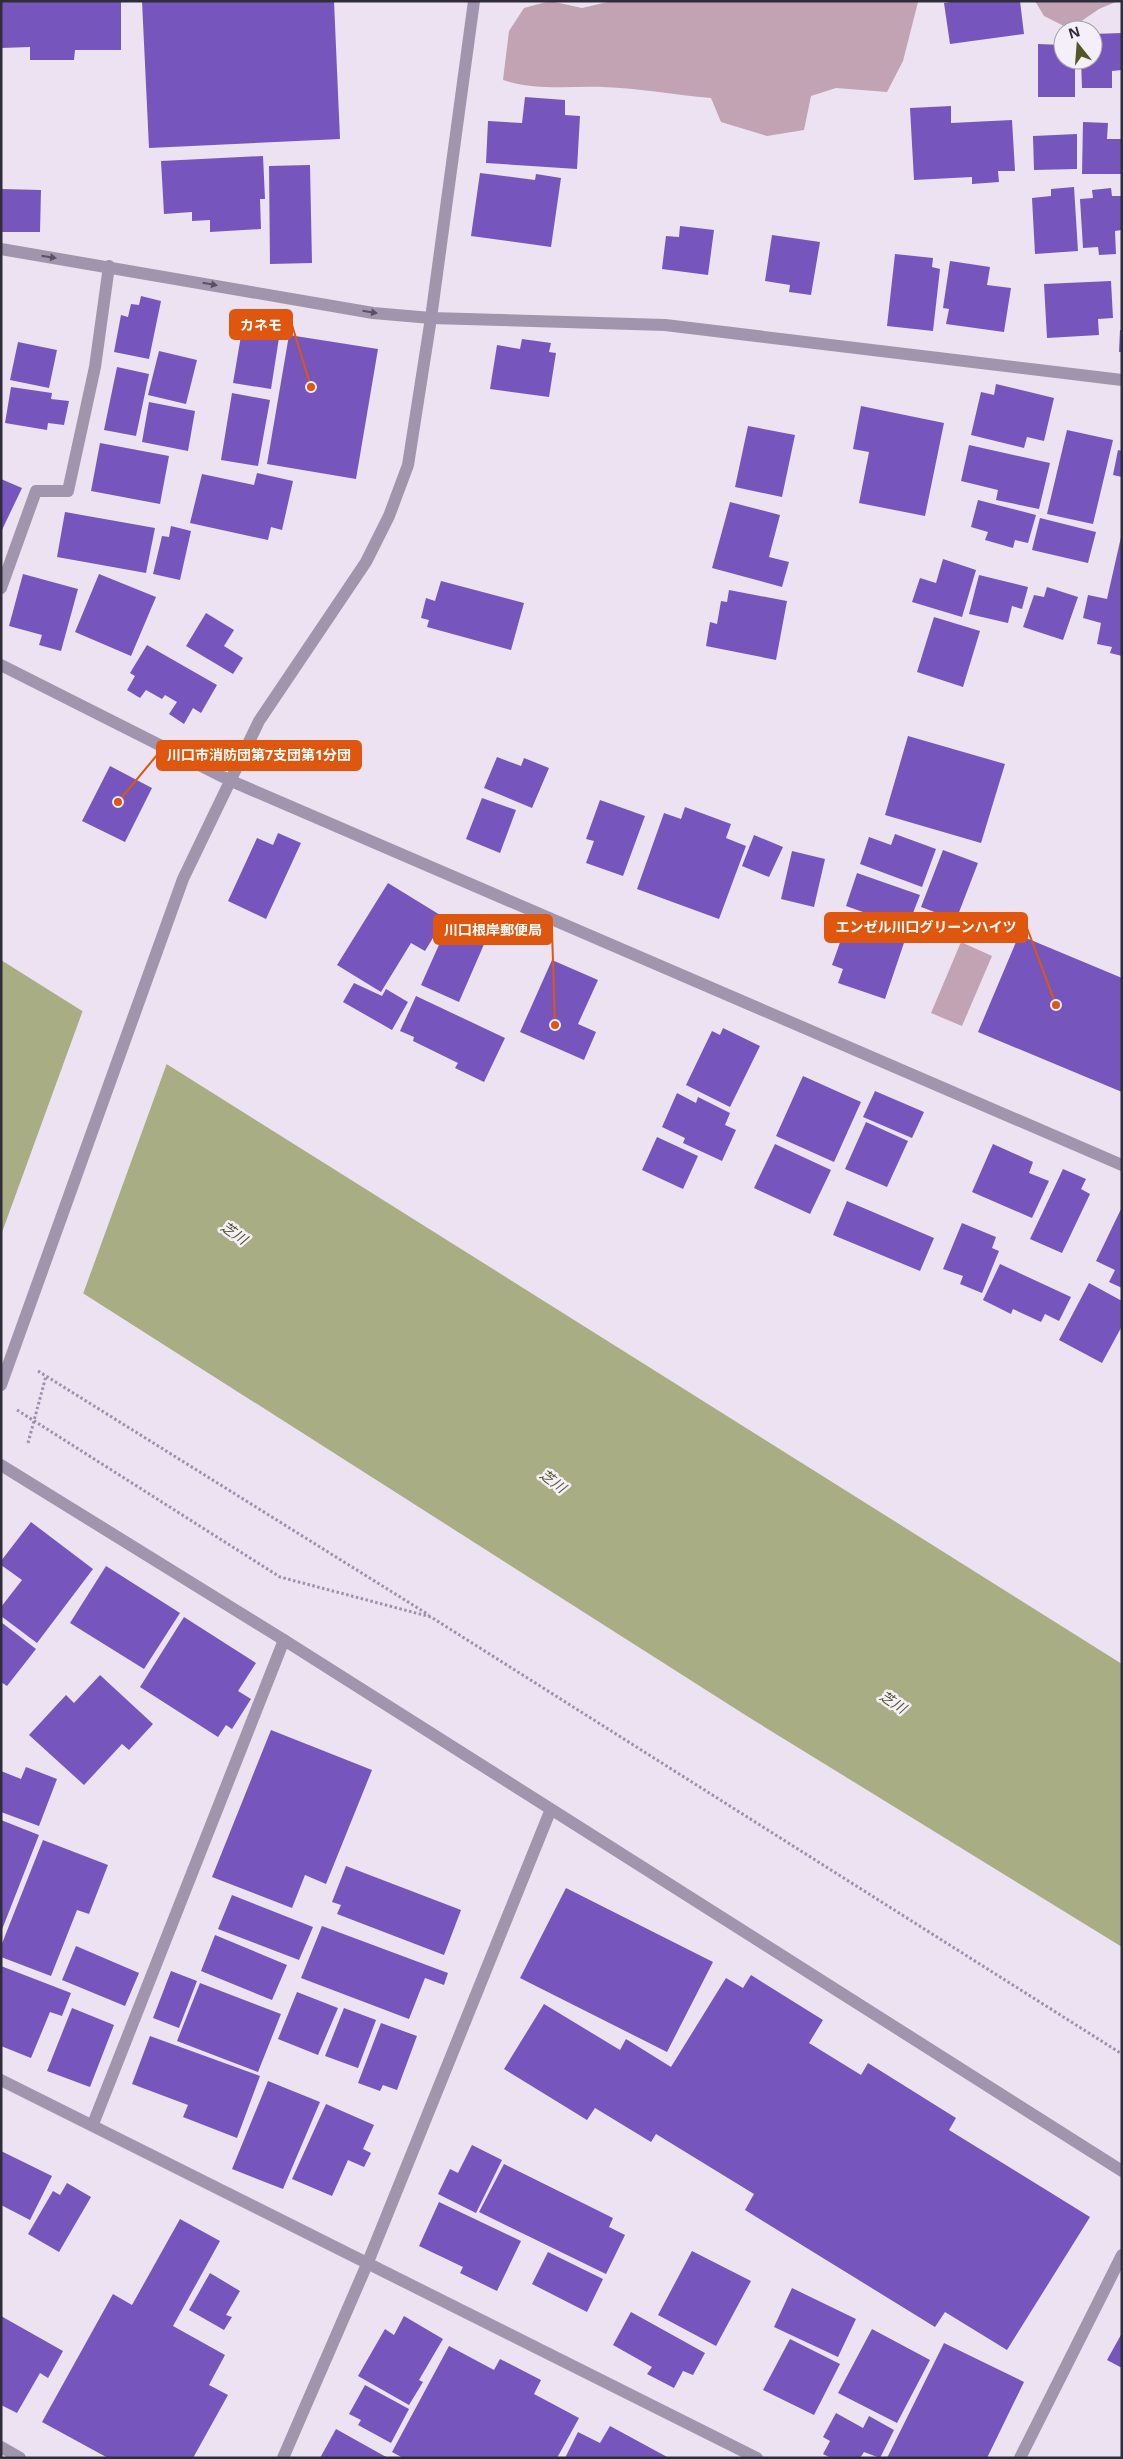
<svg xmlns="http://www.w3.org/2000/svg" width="1123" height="2459" font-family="'Open Sans','Noto Sans JP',sans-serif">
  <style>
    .green { fill: #c1a3b4 }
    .water { fill: #a8ad83 }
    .pier { fill: #ece2f2 }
    .building { fill: #7656bd }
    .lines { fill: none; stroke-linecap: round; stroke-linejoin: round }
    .path { stroke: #9e90ac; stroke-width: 3; stroke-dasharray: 2.5 2.5; stroke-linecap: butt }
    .service { stroke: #a195ad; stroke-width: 12 }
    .minor { stroke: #a195ad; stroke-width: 12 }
    .tertiary { stroke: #a195ad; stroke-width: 12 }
    .oneway { fill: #585162 }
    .labels { text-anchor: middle; stroke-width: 5; stroke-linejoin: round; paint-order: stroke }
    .water-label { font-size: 14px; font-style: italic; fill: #515824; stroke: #f5effa }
    .leader { fill: none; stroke: #df570e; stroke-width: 2 }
    .callout-dot { fill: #df570e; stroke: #f5effa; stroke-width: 2 }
    .callout { fill: #df570e; stroke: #df570e; stroke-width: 2 }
    .callout-label { font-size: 14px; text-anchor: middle; font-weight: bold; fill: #fff }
  </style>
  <rect width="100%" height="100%" fill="#ece2f2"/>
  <path class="green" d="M550,1L582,8L612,1H921L918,2L903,61L887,92L836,88L811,96L804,130L767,136L721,122L711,98C675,95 639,88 603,87C569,86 537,91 503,80L509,31L524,8Z
    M1035,1H1118L1099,9L1070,29L1044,16Z
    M961,942L992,956L962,1026L931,1013Z"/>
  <path class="water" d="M1,960L1122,1664V1947L750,1718L1,1241Z"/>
  <path class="pier" d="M83,1010L167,1063L83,1294L1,1244V1235Z"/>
  <path class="building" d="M1,1H121V50H75L74,60H30V47L1,48Z
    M142,1H334L340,139L149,148Z
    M956,1H1020L1024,34L950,44L944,3Z
    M1122,33V70L1112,71V88H1082L1081,60H1093V34Z
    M1038,44L1063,45V60H1075V97H1038Z
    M525,97L565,100V115L580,116L577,169L486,163L488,121L522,123Z
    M951,106V123L1012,120L1015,171H998L999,182L972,184V177L914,180L910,108Z
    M1083,122L1108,123L1107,139H1122V174H1082Z
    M1077,134V169L1034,170L1033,136Z
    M263,156L265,199H260L261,229L210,232V220L192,221V212L164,214L161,161Z
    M310,165L312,263L270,264L269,166Z
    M480,173L535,180L536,174L561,178L551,247L471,236Z
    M1074,187L1078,251L1035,254L1032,198L1051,196V189Z
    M1111,188L1112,196H1122V230L1115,231L1116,254L1099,255L1098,247L1083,248L1080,199L1093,198L1092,190Z
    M1,189L41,190L40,232H1Z
    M680,226L714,230L708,275L662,269L666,236L679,237Z
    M772,235L820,242L811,295L789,292L790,285L765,281Z
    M895,254L933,258L932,267L940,269L933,331L887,326Z
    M950,261L990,267L987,285L1011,288L1004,332L946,324L949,309L943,308Z
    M1111,281L1113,318L1098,319L1099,335L1047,338L1044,284Z
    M141,296L161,301L149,359L114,352L121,315L128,317L131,304L139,305Z
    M244,318L281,325L271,389L233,383Z
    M1120,330H1122V352H1119Z
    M289,335L378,349L356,479L267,464Z
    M522,339L551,343L549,352L556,353L549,397L490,389L497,345L520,349Z
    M18,342L57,350L49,388L10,380Z
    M159,351L197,360L186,404L148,395Z
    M117,367L149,374L136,436L104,430Z
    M996,384L1054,398L1044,441L1027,437L1024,448L971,435L981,392L994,395Z
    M11,387L52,393L51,399L69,401L64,425L48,423L47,430L5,423Z
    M232,393L270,400L258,466L221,460Z
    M149,402L195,411L188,451L142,442Z
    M861,406L944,423L925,516L859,503L869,452L853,449Z
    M748,426L795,435L782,497L735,487Z
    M1067,430L1113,440L1093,524L1047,514Z
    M100,443L169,456L160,504L91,491Z
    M969,445L1050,463L1039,509L996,500L998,490L961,481Z
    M1118,450L1122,451V477L1113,475Z
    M257,473L293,481L282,530L271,527L268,540L190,523L202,474L254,485Z
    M1,479L22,488L1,532Z
    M978,500L1036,515L1028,543L1015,540L1013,548L985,540L988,532L971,527Z
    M730,502L780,515L769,557L789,562L782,587L712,568Z
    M65,512L155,528L146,573L57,557Z
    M1040,518L1096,532L1088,563L1032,550Z
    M171,526L191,531L180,580L153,574L162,536L169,537Z
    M1121,537H1122V656L1110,653L1112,647L1097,644L1101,623L1083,618L1088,595L1107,599Z
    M943,559L976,570L962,617L912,602L920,578L936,583Z
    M23,574L78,589L61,651L39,645L42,635L9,626Z
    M99,574L156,597L131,656L75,632Z
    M979,575L1028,587L1022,609L1012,606L1008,623L969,614Z
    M441,581L524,603L511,650L427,627L429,620L421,618L426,598L435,601Z
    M1047,587L1078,597L1063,640L1023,627L1034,595L1044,597Z
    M729,590L787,601L776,660L706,646L710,622L717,624L721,601L727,602Z
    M206,613L234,630L224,646L243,658L233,674L186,646Z
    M934,617L980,631L963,687L917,672Z
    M147,645L217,685L201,713L193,708L184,724L169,714L177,702L165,695L162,699L146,690L140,698L127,690L135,676L130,673Z
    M908,736L1005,764L981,843L885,815Z
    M497,757L521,766L524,758L549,768L532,808L484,788Z
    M110,766L152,788L125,842L82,821Z
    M482,798L516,810L500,853L466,839Z
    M600,800L645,816L623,876L586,863L594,841L586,839Z
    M685,807L731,824L726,838L746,846L719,919L637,889L664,813L681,819Z
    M278,833L301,843L266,919L228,901L257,838L273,845Z
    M895,834L936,849L922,887L860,864L869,837L891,845Z
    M754,835L783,847L769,877L742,866Z
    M943,850L978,863L956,920L921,907Z
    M792,851L825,859L814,907L781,899Z
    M857,873L920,895L913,913L931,918L925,934L846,906Z
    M388,883L445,918L425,951L411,943L381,992L337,965Z
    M849,917L906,937L885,999L838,983L843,969L832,965Z
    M451,918L488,935L459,1002L421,985Z
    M1019,935L1122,978V1092L978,1032Z
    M552,960L598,980L578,1024L596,1032L584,1060L520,1032Z
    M354,983L382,996L386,989L408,1002L392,1030L343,1002Z
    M416,996L505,1038L484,1082L455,1068L458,1063L413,1041L414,1037L400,1031Z
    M723,1028L760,1046L730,1107L686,1085L712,1031L720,1035Z
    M803,1076L861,1102L834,1162L776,1136Z
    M875,1091L924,1112L912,1138L863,1117Z
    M677,1093L696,1103L698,1097L730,1113L725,1125L736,1130L722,1161L683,1143L685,1138L662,1127Z
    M866,1122L908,1141L887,1187L845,1169Z
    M657,1137L698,1156L683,1189L642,1170Z
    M775,1144L831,1170L810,1214L754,1188Z
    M993,1144L1033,1162L1029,1173L1049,1181L1032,1218L972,1192Z
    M1063,1169L1086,1179L1081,1189L1090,1194L1062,1253L1030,1239Z
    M847,1201L934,1238L920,1271L833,1235Z
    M1122,1207V1288L1109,1282L1115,1270L1096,1261Z
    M962,1223L996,1237L992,1248L999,1251L982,1293L960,1284L963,1276L943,1269Z
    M1000,1264L1071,1297L1059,1321L1045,1314L1041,1322L1013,1309L1011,1314L983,1300Z
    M1089,1283L1122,1301V1326L1102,1363L1059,1340Z
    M31,1522L93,1569L37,1643L1,1616V1607L22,1580L1,1565V1561Z
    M106,1566L180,1613L144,1669L70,1623Z
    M184,1617L256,1663L238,1691L251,1699L232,1729L226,1725L218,1737L140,1687Z
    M1,1622L36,1649L7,1686L1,1682Z
    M100,1675L153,1724L129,1750L122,1744L84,1785L29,1735L66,1695L74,1703Z
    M271,1730L372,1770L326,1884L305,1875L292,1908L212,1877Z
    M26,1767L57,1779L39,1826L1,1812V1771L21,1779Z
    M1,1820L39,1835L1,1932Z
    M43,1840L108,1865L89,1914L77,1910L51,1976L1,1957V1946Z
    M346,1866L461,1910L444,1955L337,1914L341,1905L332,1902Z
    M566,1888L713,1962L667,2052L520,1978Z
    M232,1895L313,1927L299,1960L218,1929Z
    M322,1926L448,1973L444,1985L425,1978L409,2019L301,1978Z
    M215,1935L287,1965L272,2000L201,1971Z
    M76,1946L139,1973L125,2006L62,1980Z
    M1,1966L71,1993L62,2016L50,2012L31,2058L1,2046Z
    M171,1971L197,1981L179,2028L153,2018Z
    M751,1975L823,2020L809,2043L861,2075L868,2063L956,2118L949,2130L1090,2217L1007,2350L945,2312L935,2327L745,2210L754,2194L656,2134L651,2142L595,2108L587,2120L504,2069L544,2004L620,2050L626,2039L671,2067L726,1978L743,1988Z
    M200,1983L281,2014L258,2072L177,2041Z
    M297,1992L338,2008L318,2055L278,2039Z
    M72,2008L114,2025L90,2087L47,2071Z
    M344,2008L376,2020L358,2068L325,2056Z
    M381,2023L417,2036L397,2090L383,2085L380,2091L358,2083Z
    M150,2036L260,2076L237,2138L183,2117L188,2105L132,2084Z
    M268,2081L320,2102L283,2189L232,2169Z
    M326,2104L374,2125L363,2149L371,2153L364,2167L348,2160L332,2196L292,2179Z
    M472,2145L502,2160L476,2213L438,2194L450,2169L458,2173Z
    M1,2151L52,2176L30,2220L1,2205Z
    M504,2164L613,2218L609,2227L625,2235L606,2274L479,2212Z
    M67,2183L91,2197L59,2252L28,2234L53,2191L60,2195Z
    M439,2202L521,2241L497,2291L460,2273L463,2267L419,2246Z
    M180,2219L220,2241L173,2326L225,2355L209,2385L228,2395L193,2458H108L42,2422L113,2294L132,2305Z
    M692,2251L751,2281L716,2346L658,2315Z
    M548,2252L603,2279L587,2312L532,2284Z
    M210,2273L240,2291L226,2315L232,2317L224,2330L189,2310Z
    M792,2288L856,2319L838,2357L774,2327Z
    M631,2312L705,2353L693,2375L683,2371L674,2388L647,2374L652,2367L613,2345Z
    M1,2316L63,2351L48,2378L40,2373L17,2413L1,2405Z
    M404,2316L443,2339L419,2380L423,2382L409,2405L358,2376L385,2329L394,2335Z
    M872,2329L930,2360L897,2423L838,2393Z
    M1122,2333V2368L1107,2360Z
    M790,2339L840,2364L814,2415L763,2390Z
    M944,2343L1024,2382L987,2458H887Z
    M449,2346L494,2370L500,2359L541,2380L534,2394L579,2418L557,2458H403L392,2452Z
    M365,2385L409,2409L391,2443L358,2425L361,2420L349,2414Z
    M836,2413L863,2428L869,2416L894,2430L880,2458L864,2452L860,2458H831L823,2454L830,2441L823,2437Z
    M610,2426L669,2458H565L578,2432L600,2443Z
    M336,2429L388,2458H320Z"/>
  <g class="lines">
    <path class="path" d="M38,1371L429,1615
      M17,1410L280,1577L431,1617L1122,2054
      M28,1443L46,1376"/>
    <path class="service" d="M1,588L36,491H68L95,367L109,266
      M93,2124L284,1640"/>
    <path class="minor" d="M1,249L373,313L431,318L665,325L1122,380
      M1,1465L284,1640L1122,2171
      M1,2080L757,2458
      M283,2458L368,2262L551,1809
      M1020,2458L1122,2255"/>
    <path class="tertiary" d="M1,665L229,780L1122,1165
      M1,1385L183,879L259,721L366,562L389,516L408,465L431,318L474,1
      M1,2447L20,2458"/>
  </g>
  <defs><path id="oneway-solid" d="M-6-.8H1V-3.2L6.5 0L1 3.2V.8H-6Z" transform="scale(1.25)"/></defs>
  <g class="oneway">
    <use href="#oneway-solid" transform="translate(49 257) rotate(9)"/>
    <use href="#oneway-solid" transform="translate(210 284) rotate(10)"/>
    <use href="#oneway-solid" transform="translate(370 312) rotate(9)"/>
  </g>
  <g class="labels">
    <g class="water-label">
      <text transform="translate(234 1233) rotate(35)" y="5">芝川</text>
      <text transform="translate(553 1481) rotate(37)" y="5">芝川</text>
      <text transform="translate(893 1702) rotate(33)" y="5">芝川</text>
    </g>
  </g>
  <path class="leader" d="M311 387L292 325M118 802L157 755M1056 1005L1027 928M555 1025L552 930"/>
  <g class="callout-dot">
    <circle cx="311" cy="387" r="5"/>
    <circle cx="118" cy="802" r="5"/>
    <circle cx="1056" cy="1005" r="5"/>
    <circle cx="555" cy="1025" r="5"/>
  </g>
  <g class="callout">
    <rect x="230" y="310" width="62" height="29" rx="5"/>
    <rect x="157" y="741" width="204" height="29" rx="5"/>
    <rect x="825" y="913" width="202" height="29" rx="5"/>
    <rect x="434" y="915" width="118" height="29" rx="5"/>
  </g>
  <g class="callout-label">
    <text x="261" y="330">カネモ</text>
    <text x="259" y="760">川口市消防団第7支団第1分団</text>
    <text x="926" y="932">エンゼル川口グリーンハイツ</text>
    <text x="493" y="935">川口根岸郵便局</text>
  </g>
  <rect width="1123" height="2459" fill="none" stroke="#312c39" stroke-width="5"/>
  <g transform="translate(1078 45) rotate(343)"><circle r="24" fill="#f5effa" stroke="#a7a1ad"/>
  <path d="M0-4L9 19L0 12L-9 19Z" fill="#515824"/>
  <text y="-8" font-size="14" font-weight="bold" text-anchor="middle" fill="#312c39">N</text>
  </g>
</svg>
